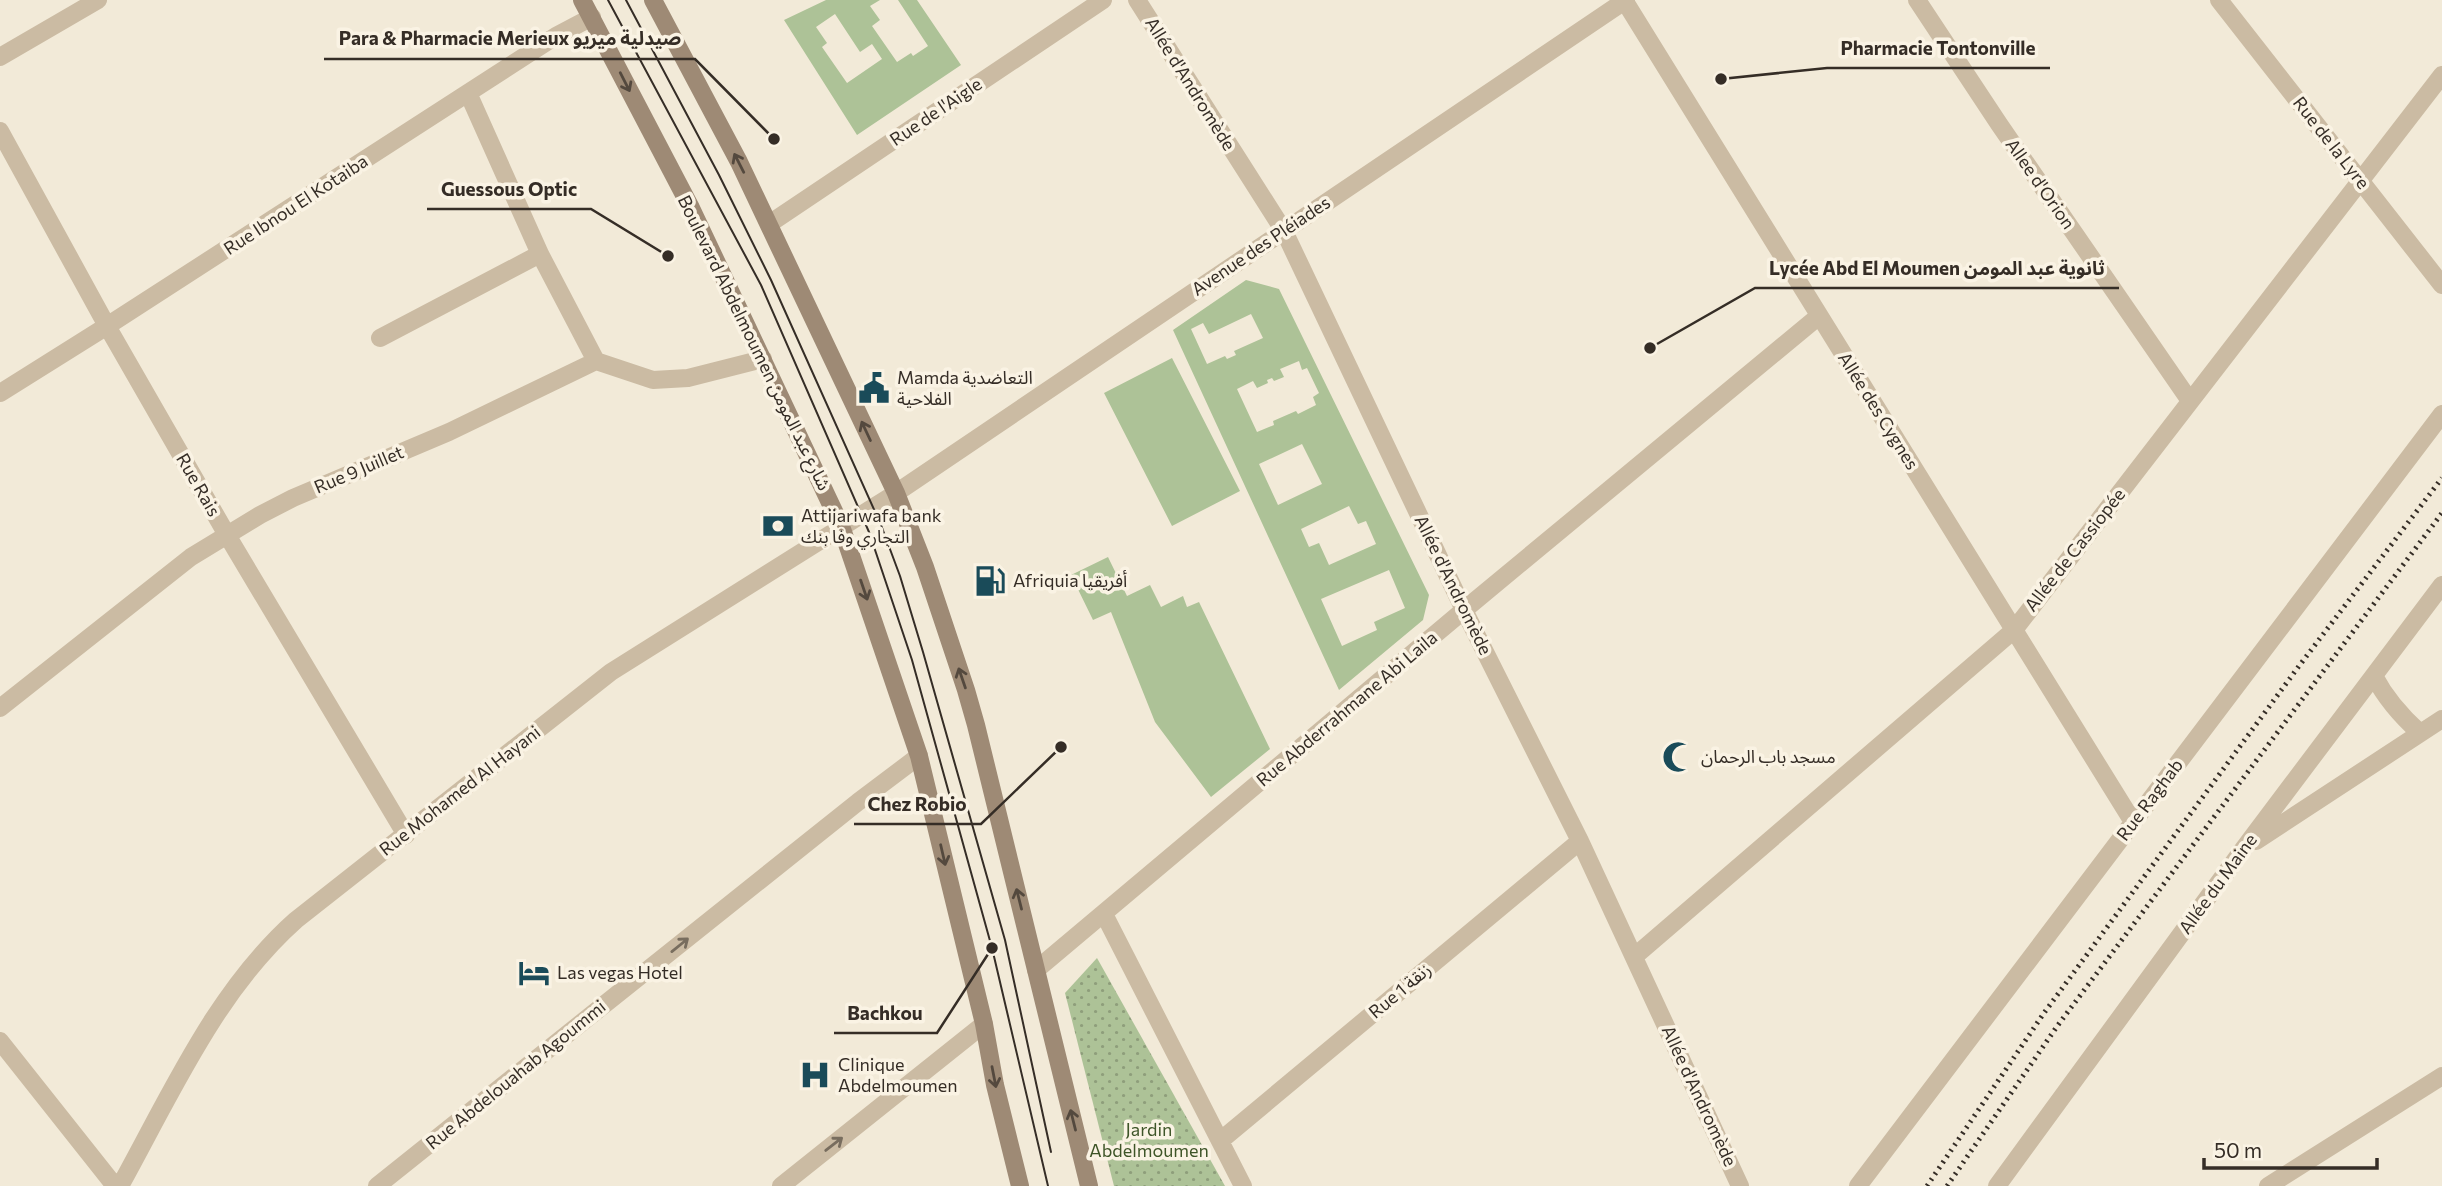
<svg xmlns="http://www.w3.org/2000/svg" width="2442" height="1186" font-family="Commissioner,'Noto Sans Arabic',sans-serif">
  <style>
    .green { fill: #adc297; fill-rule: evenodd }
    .park { fill: url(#park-dots) }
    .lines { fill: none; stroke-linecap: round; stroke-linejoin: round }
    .street { stroke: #cbbba3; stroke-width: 18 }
    .secondary { stroke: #9e8a75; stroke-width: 18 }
    .tram { stroke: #352d26; stroke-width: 2 }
    .rail { stroke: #352d26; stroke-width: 5; stroke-dasharray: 2 5; stroke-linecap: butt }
    .oneway { stroke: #54493e }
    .oneway2 { stroke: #786d5e }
    .labels { text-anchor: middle; stroke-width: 7; stroke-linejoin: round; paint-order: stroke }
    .street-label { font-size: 18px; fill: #352d26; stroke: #faf3e4 }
    .poi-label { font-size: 18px; fill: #352d26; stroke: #faf3e4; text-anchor: start }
    .park-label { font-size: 18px; fill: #3e5528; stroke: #faf3e4 }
    .leader { fill: none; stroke: #352d26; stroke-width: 2.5 }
    .callout-dot { fill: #352d26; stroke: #faf3e4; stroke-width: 2.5 }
    .callout-label { font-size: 19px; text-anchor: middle; font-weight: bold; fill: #352d26; stroke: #faf3e4; stroke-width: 7; stroke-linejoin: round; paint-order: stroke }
  </style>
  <defs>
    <pattern id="park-dots" width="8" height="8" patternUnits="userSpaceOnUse" patternTransform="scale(1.75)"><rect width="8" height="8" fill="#adc297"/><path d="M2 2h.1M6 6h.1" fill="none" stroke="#8e9e7b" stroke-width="1.8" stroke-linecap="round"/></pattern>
  </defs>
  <rect width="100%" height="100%" fill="#f2ead8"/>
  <path class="green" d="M826,0H880L870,6L880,20L872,26L897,62L911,53L913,56L928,46L898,0H917L961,65L857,135L784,20ZM835,14L860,52L872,44L882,59L847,83L822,47L827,43L816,27Z
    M1246,280L1279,289L1429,595L1423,620L1339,690L1173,330ZM1251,314L1263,338L1234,351L1236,355L1227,359L1225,356L1207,364L1191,329L1203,323L1209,334ZM1299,361L1302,370L1307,368L1319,393L1313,397L1316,405L1298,414L1296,411L1273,421L1274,425L1257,432L1237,389L1253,381L1257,388L1268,383L1267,380L1272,378L1274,381L1284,377L1280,369ZM1302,444L1322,484L1278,505L1259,464ZM1349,506L1358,524L1366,521L1376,544L1329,565L1319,543L1309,547L1301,529ZM1389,570L1405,608L1374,622L1377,630L1342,646L1321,599Z
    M1172,358L1240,491L1172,526L1104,393Z
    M1108,557L1127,596L1150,585L1161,607L1183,596L1187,607L1199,602L1270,749L1211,797L1155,722L1111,612L1093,620L1071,575Z"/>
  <path class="park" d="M1097,958L1225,1186H1114L1065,993Z"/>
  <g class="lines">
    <path class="street" d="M1137,0L1284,231L1464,610L1580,841L1740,1186
      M1624,0L2133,822
      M1917,0L1999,124L2190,401
      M2219,0L2442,285
      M0,57L98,0
      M0,131L107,326L227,535L406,835
      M769,224L1103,0
      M540,254L596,361
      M380,338L540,254L468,93
      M0,393L107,326L556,36L592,17
      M2374,676C2386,699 2401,716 2420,733
      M0,708L191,557L260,515L293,498L449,432L596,361L653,380L688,378L763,359
      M2256,841L2442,719
      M1104,914L1243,1186
      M1635,956L2014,630L2442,75
      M1036,970L1464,610L1819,316
      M0,1041L115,1186
      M1220,1141L1580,841
      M120,1186C171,1094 216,991 296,920L611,672L896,493L1626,0
      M377,1186L858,802L919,756
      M781,1186L984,1024
      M1858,1186L2442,414
      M1997,1186L2244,848L2442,585
      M2268,1186L2442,1076"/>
    <path class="secondary" d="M582,0L691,208L841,526L919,756L984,1024L995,1085L1020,1186
      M653,0L739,162L896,493L925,567L966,690L976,725L1089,1186"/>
    <path class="tram" d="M608,0L761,285L869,532L912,660L992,948L1048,1186
      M626,0L719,175L771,280L881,525L900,576L923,652L1005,940L1051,1152"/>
    <path class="rail" d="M1927,1186L2044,1013L2299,666L2442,478
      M1947,1186L2058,1025L2442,513"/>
  </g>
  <defs><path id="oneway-shaft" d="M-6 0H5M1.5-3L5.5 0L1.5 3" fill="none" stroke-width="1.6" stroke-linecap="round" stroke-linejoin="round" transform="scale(1.75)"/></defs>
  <g class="oneway">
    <use href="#oneway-shaft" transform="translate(625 82) rotate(63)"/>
    <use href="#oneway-shaft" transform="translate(739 163) rotate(-117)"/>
    <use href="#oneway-shaft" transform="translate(866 431) rotate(-115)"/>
    <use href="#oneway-shaft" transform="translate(864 590) rotate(71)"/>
    <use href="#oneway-shaft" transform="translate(962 678) rotate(-109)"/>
    <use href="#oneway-shaft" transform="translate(943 855) rotate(77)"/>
    <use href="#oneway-shaft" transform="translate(1019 899) rotate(-104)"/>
    <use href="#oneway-shaft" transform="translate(994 1077) rotate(79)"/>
    <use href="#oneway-shaft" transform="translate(1073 1120) rotate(-104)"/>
  </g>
  <g class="oneway2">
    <use href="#oneway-shaft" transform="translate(680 945) rotate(-39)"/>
    <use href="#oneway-shaft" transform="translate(834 1144) rotate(-38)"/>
  </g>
  <defs>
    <symbol id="civic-bare" viewBox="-9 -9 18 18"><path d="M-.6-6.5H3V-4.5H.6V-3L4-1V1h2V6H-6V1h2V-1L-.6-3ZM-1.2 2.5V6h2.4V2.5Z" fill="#1a4b59" stroke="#faf3e4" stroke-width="2.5" paint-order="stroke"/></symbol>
    <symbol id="bank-bare" viewBox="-9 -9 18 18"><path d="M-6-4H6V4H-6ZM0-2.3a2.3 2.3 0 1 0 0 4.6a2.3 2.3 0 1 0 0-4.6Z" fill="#1a4b59" stroke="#faf3e4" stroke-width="2.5" paint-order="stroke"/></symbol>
    <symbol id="fuel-bare" viewBox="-9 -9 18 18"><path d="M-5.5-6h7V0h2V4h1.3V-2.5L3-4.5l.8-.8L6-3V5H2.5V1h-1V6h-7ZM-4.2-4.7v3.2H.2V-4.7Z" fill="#1a4b59" stroke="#faf3e4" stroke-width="2.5" paint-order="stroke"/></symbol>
    <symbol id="mosque-bare" viewBox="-9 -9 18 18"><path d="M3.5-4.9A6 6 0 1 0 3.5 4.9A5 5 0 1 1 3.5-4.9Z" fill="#1a4b59" stroke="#faf3e4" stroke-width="2.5" paint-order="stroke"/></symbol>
    <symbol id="hotel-bare" viewBox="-9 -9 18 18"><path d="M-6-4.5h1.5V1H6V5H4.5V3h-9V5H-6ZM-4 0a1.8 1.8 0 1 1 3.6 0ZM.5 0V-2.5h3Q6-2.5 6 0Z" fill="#1a4b59" stroke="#faf3e4" stroke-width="2.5" paint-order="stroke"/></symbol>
    <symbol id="hospital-bare" viewBox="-9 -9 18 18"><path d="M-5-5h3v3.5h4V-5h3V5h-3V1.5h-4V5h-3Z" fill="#1a4b59" stroke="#faf3e4" stroke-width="2.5" paint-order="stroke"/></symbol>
  </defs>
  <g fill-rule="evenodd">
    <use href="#civic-bare" x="852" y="366" width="44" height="44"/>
    <use href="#bank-bare" x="756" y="504" width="44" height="44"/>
    <use href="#fuel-bare" x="968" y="559" width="44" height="44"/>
    <use href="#mosque-bare" x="1656" y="735" width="44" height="44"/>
    <use href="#hotel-bare" x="512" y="951" width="44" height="44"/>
    <use href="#hospital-bare" x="793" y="1053" width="44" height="44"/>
  </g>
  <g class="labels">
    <g class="street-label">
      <text transform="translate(1190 84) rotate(58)" y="6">Allée d'Andromède</text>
      <text transform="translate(936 112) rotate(-34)" y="6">Rue de l'Aigle</text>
      <text transform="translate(2331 143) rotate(52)" y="6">Rue de la Lyre</text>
      <text transform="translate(2040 184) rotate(55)" y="6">Allee d'Orion</text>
      <text transform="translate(296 205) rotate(-33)" y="6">Rue Ibnou El Kotaiba</text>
      <text transform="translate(1261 246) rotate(-34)" y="6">Avenue des Pléiades</text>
      <text transform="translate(754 343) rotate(64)" y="6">Boulevard Abdelmoumen شارع عبد المومن</text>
      <text transform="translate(1878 411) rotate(58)" y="6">Allée des Cygnes</text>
      <text transform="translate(359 470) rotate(-23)" y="6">Rue 9 Juillet</text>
      <text transform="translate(198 485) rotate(60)" y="6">Rue Rais</text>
      <text transform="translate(2075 550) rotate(-52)" y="6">Allée de Cassiopée</text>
      <text transform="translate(1453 585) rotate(64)" y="6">Allée d'Andromède</text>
      <text transform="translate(1347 709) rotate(-40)" y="6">Rue Abderrahmane Abi Laila</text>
      <text transform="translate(460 791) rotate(-38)" y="6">Rue Mohamed Al Hayani</text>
      <text transform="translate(2150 800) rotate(-53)" y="6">Rue Raghab</text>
      <text transform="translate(2218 884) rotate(-54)" y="6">Allée du Maine</text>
      <text transform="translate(1400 991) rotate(-40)" y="6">Rue 1 زنقة</text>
      <text transform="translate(516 1075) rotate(-39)" y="6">Rue Abdelouahab Agoummi</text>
      <text transform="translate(1699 1096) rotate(65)" y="6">Allée d'Andromède</text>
    </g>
    <g class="poi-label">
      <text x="897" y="384">Mamda التعاضدية<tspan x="897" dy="21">الفلاحية</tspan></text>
      <text x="801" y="522">Attijariwafa bank<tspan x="801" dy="21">التجاري وفا بنك</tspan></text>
      <text x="1013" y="587">Afriquia أفريقيا</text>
      <text x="1701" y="763">مسجد باب الرحمان</text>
      <text x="557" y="979">Las vegas Hotel</text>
      <text x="838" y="1071">Clinique<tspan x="838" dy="21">Abdelmoumen</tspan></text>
    </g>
    <g class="park-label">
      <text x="1149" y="1136">Jardin<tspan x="1149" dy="21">Abdelmoumen</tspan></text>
    </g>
  </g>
  <path class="leader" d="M774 139L695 59H324M1721 79L1827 68H2050M668 256L591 209H427M1650 348L1755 288H2119M1061 747L981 824H854M992 948L937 1033H834"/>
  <g class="callout-dot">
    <circle cx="774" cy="139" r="7"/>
    <circle cx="1721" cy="79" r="7"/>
    <circle cx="668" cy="256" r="7"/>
    <circle cx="1650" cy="348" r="7"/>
    <circle cx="1061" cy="747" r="7"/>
    <circle cx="992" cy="948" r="7"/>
  </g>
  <g class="callout-label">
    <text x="510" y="45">Para &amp; Pharmacie Merieux صيدلية ميريو</text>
    <text x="1938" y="55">Pharmacie Tontonville</text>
    <text x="509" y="196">Guessous Optic</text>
    <text x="1937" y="275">Lycée Abd El Moumen ثانوية عبد المومن</text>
    <text x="917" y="811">Chez Robio</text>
    <text x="885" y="1020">Bachkou</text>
  </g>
  <path d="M2204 1158v10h173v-10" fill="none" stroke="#352d26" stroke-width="3.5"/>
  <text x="2214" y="1158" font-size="21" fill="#352d26" stroke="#faf3e4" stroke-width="5" paint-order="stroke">50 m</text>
</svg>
